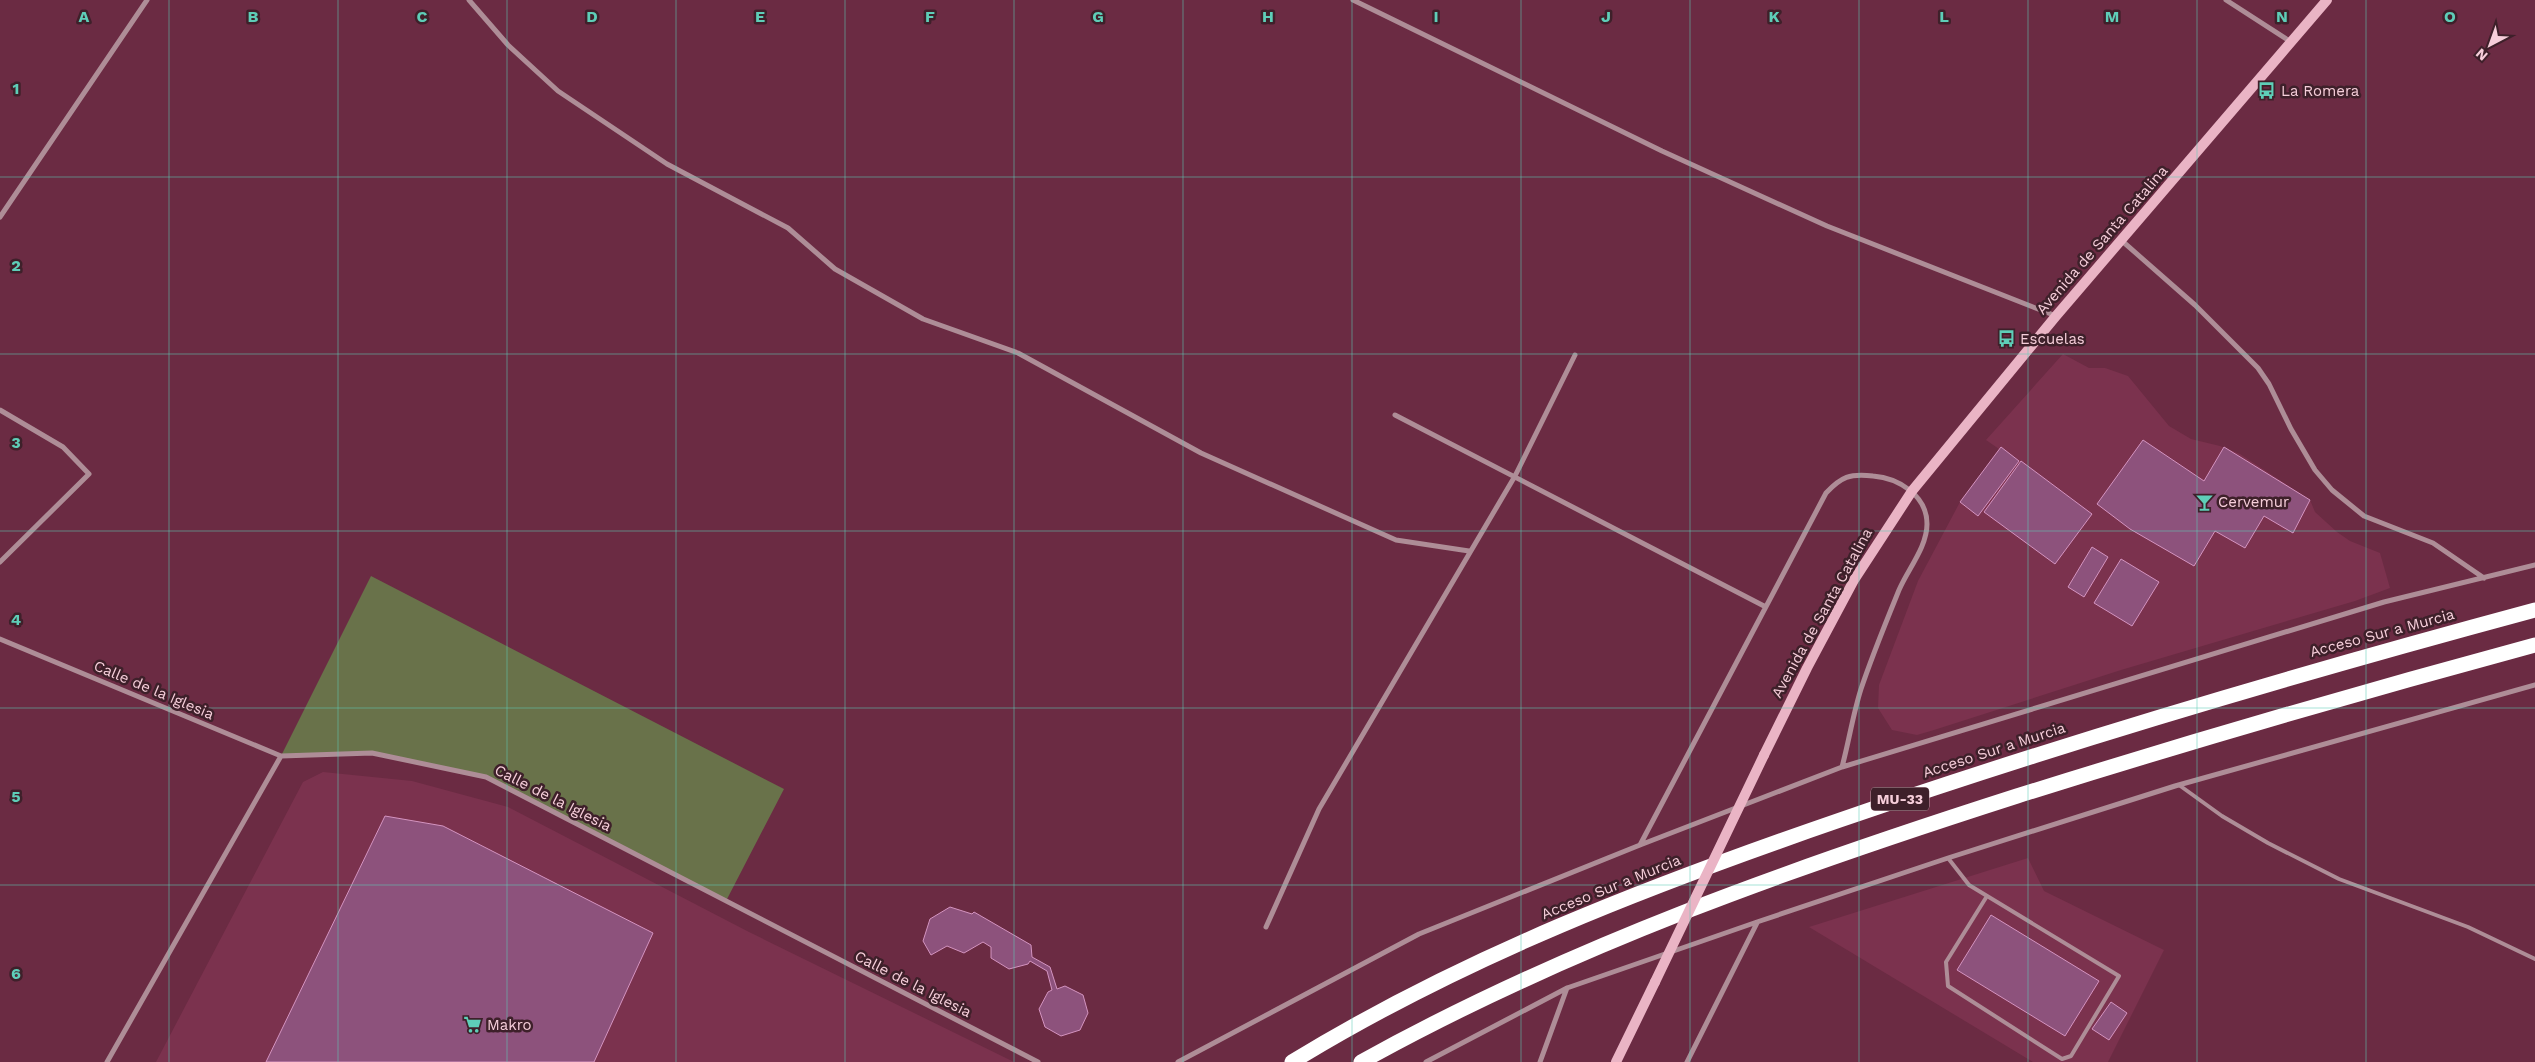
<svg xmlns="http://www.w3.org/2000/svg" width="2535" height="1062" font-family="'Work Sans',sans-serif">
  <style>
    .built { fill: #7b324e }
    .green { fill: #69724a }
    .building { fill: #8d527c; stroke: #d494c0 }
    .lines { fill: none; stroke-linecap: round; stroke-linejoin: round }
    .service { stroke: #ae8d97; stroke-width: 4 }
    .minor { stroke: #ae8d97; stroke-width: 5 }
    .secondary { stroke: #eab4c5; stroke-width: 10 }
    .motorway { stroke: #fff; stroke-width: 15 }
    .secondary-bridge { stroke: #eab4c5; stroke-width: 10 }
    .grid { fill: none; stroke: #5eceb8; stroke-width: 1; stroke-opacity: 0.55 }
    .labels { text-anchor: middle; stroke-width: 5; stroke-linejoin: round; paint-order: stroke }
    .shield { fill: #3e202a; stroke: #bf9aa5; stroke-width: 1 }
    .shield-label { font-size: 14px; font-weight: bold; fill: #f6ceda }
    .poi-label { font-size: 15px; fill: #f6ceda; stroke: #3e202a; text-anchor: start }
    .street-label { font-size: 15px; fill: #f6ceda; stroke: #3e202a }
    .grid-label { font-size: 16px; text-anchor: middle; font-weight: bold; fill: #5eceb8; stroke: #3e202a; stroke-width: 5; stroke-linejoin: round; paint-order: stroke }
  </style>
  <rect width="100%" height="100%" fill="#6b2b43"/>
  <path class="built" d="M2063,354L2089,368H2105L2128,376L2169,426L2191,439L2220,446L2240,454L2310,500L2315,512L2337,532L2350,541L2380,553L2390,588L2355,601L2121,670L1934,730L1917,735L1892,730L1878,708L1879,685L1918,581L1960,502L1999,449L1986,440Z
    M323,772L412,781L508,807L749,932L1014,1062H156L303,782Z
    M2028,858L2044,891L2164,950L2108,1062H2033L1809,927Z"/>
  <path class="green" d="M371,576L784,789L726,901L486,777L372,753L281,756Z"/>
  <path class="building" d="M2143,440L2204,481L2224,447L2310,500L2293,533L2264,516L2245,548L2215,531L2194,566L2130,529L2097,504Z
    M2001,447L2019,461L1978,516L1960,502Z
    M2021,461L2092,514L2055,564L1984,512Z
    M2092,547L2108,557L2084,597L2068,587Z
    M2121,559L2159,582L2132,626L2094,603Z
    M385,816L443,826L653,933L594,1062H266Z
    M950,907L972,914L974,912L1031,945L1032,957L1050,967L1057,989L1065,986L1083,995L1088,1013L1080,1030L1061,1036L1045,1027L1039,1009L1048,992L1052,990L1047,971L1030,961L1028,964L1009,969L991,958V947L983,942L964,953L947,946L931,955L923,941L930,919Z
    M1991,915L2099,981L2065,1036L1957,970Z
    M2111,1002L2127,1013L2109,1040L2092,1029Z"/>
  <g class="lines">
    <path class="service" d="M2179,785L2222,816L2268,843L2339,879L2468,927L2535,959
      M1948,858L1969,885L2119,976L2071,1056L2062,1059L1948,986L1946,962L1987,896"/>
    <path class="minor" d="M469,0L508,45L558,91L667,164L788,228L835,269L923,319L1018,353L1201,453L1396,540L1469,551
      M1353,0L1662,151L1827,226L2056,316
      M2226,0L2291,42
      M0,217L147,0
      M2121,240L2195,305L2258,368L2269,384L2291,429L2315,470L2332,490L2364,516L2433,543L2484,578
      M0,410L63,447L89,474L0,562
      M1395,415L1764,606
      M0,639L281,756L372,753L486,777L1038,1062
      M1640,845L1826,493C1841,477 1850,473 1873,476C1898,478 1927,495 1927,524C1927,547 1908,569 1899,590C1886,622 1872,656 1861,689C1853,714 1849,741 1842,767
      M1266,927L1319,809L1515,476L1575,355
      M107,1062L281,756
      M1178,1062L1419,934L1640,845L1842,767L2384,602L2535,565
      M1426,1062L1567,988L1757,922L1948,858L2175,786L2535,685
      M1540,1062L1567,988
      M1687,1062L1757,923"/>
    <path class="secondary" d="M1764,755L1807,668L1854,580L1912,491L2056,316L2327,0
      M1616,1062L1655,982"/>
    <path class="motorway" d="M1292,1062C1463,957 1651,885 1840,820C2069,741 2301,673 2535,610
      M1361,1062C1568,947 1792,868 2017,796C2189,742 2361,692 2535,645"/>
    <path class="secondary-bridge" d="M1655,982L1764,755"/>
  </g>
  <path class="grid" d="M169,0V1062M338,0V1062M507,0V1062M676,0V1062M845,0V1062M1014,0V1062M1183,0V1062M1352,0V1062M1521,0V1062M1690,0V1062M1859,0V1062M2028,0V1062M2197,0V1062M2366,0V1062M0,177H2535M0,354H2535M0,531H2535M0,708H2535M0,885H2535"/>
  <defs>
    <symbol id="bus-bare" viewBox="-9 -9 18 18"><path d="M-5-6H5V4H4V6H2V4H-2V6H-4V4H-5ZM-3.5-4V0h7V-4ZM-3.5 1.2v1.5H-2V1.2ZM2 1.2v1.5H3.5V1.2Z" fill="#5eceb8" stroke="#3e202a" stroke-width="2.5" paint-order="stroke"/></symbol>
    <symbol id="bar-bare" viewBox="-9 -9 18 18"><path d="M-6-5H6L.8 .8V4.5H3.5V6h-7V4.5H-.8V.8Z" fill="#5eceb8" stroke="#3e202a" stroke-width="2.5" paint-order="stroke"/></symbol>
    <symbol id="supermarket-bare" viewBox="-9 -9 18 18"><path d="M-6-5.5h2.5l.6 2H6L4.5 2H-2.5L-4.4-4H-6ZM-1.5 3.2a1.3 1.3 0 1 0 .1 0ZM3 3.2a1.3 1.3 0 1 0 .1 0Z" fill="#5eceb8" stroke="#3e202a" stroke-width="2.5" paint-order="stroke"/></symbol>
  </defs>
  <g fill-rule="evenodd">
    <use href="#bus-bare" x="2254" y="78" width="25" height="25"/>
    <use href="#bus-bare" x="1994" y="326" width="25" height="25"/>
    <use href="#bar-bare" x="2192" y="490" width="25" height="25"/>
    <use href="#supermarket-bare" x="460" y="1012" width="25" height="25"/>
  </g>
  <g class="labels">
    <rect class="shield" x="1871" y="787.5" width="58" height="23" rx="4"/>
    <g class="shield-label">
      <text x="1900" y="804">MU-33</text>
    </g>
    <g class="poi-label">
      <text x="2281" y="96">La Romera</text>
      <text x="2020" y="344">Escuelas</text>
      <text x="2218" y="507">Cervemur</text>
      <text x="487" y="1030">Makro</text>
    </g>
    <g class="street-label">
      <text transform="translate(2102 240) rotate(-49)" y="5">Avenida de Santa Catalina</text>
      <text transform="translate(1822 613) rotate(-61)" y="5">Avenida de Santa Catalina</text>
      <text transform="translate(2382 633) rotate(-15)" y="5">Acceso Sur a Murcia</text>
      <text transform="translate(154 690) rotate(23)" y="5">Calle de la Iglesia</text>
      <text transform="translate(1994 750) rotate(-18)" y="5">Acceso Sur a Murcia</text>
      <text transform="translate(553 798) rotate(27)" y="5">Calle de la Iglesia</text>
      <text transform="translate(1611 887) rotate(-22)" y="5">Acceso Sur a Murcia</text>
      <text transform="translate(913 984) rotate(27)" y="5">Calle de la Iglesia</text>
    </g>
  </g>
  <g class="grid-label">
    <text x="84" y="22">A</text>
    <text x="253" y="22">B</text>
    <text x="422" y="22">C</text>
    <text x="592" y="22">D</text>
    <text x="760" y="22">E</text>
    <text x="930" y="22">F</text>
    <text x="1098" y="22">G</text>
    <text x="1268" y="22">H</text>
    <text x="1436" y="22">I</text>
    <text x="1606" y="22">J</text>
    <text x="1774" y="22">K</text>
    <text x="1944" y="22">L</text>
    <text x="2112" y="22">M</text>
    <text x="2282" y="22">N</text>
    <text x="2450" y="22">O</text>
    <text x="16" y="94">1</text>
    <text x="16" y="271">2</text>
    <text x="16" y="448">3</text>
    <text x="16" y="625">4</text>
    <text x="16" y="802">5</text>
    <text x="16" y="979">6</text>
  </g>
  <g transform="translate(2490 45) rotate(221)" stroke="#3e202a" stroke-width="4" paint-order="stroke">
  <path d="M0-4L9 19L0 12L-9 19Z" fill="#f6ceda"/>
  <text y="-8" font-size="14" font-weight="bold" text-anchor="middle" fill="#f6ceda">N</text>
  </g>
</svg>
